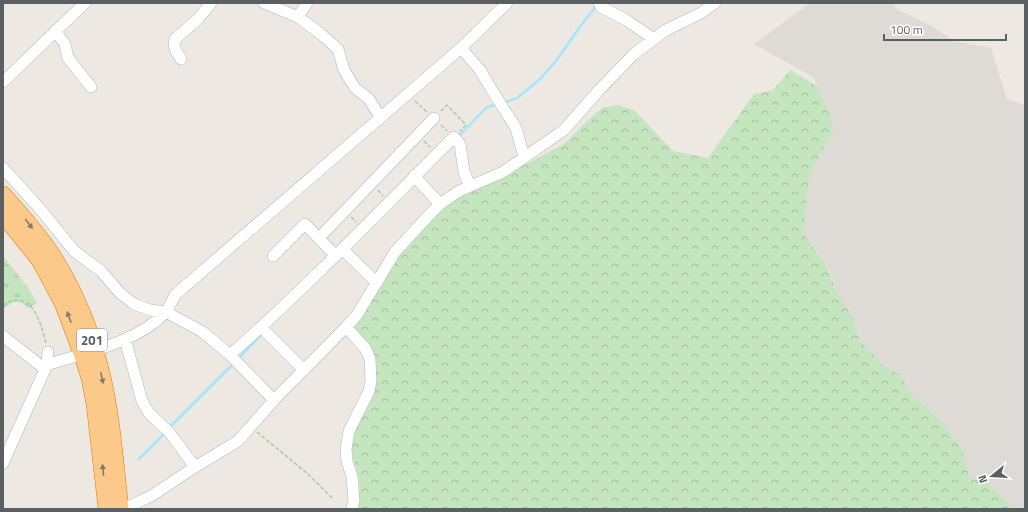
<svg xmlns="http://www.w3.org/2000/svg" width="1028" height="512" font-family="'Titillium Web',sans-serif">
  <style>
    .industrial { fill: #dedad6 }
    .forest { fill: url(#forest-crowns) }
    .park { fill: url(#park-tufts) }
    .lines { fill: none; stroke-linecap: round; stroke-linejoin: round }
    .stream { stroke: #a1e7fe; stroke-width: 2.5 }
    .minor-casing { stroke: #b2b6b9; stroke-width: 12 }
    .highway-casing { stroke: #ec7603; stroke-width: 18 }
    .path { stroke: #9dcfa1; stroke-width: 1.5; stroke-dasharray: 4 2; stroke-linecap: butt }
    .minor { stroke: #fff; stroke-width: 11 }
    .highway { stroke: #fbc98a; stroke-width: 17 }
    .oneway { fill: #827a6c }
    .labels { text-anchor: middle; stroke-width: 3.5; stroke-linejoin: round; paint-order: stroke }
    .shield { fill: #fff; stroke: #8c8f91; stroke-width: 1 }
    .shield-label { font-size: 13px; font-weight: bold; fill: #5a5f62 }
  </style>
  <defs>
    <pattern id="forest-crowns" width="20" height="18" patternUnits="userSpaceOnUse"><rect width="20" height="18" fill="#c5e5be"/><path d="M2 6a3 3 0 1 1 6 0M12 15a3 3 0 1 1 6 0" fill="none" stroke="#a3bd9e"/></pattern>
    <pattern id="park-tufts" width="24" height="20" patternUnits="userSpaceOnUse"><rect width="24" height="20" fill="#c5e5be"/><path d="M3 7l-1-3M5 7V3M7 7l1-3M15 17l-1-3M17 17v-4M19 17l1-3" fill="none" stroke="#a3bd9e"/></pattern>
  </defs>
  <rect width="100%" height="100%" fill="#ede8e2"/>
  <path class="industrial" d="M810,3H892L898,10L932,26L954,41L991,48L1007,99L1025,105V509H1014L992,487L970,477L961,447L941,421L913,396L907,388L902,377L883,365L859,340L852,315L836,290L826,263L803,233L810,174L825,145L834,132L830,113L813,77L754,44Z"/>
  <path class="forest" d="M790,70L817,86L830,113L834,132L825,145L810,174L803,233L825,263L836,290L852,315L859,340L883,365L902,376L907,388L913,396L941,421L961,447L970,477L992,487L1014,509H358C360,498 360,486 358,476C356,466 352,458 352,449C352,426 368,410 375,389C377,382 377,375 376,368C376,348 366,340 352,328L398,253L435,213L466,191L504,176L564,144L585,123L602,108L617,105L634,110L673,151L708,158L754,94L773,90Z"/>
  <path class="park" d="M3,256L29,289L37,303L29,308C18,300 14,300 3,309Z"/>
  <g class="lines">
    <path class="stream" d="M503,103L517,98L539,80L556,61L579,28L596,6
      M458,137L487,107L498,104
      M238,359L260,336
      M169,428L233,364
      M139,459L166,432"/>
    <defs>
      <path id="minor" d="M264,3L298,17L321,34L338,49L344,70L355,88L369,99L380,117
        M599,3L601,7L626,20L654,39
        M298,17L307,3
        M55,31L65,44L68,58L91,87
        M461,48L480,70L493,92L516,128L524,157
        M181,59L176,51L174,45L175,39L198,19L211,3
        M3,82L85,3
        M3,168L41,210L74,251L101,271L120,293L134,304L150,310L166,312L203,332L230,355L274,400
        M414,176L440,204
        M319,238L434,118
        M342,249L377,283
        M273,256L305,224L335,255
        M261,327L304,370
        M346,327L365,348L370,359L371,381L369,391L349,431L346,449L347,462L352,476L354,501L352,509
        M3,336L45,369
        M125,339L142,401L149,413L169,432L195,467
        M230,355C308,286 380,211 454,137L460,144L464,172L470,186
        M47,365L48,352
        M3,463L47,365C86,352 136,343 165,313C169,308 172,300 176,294L461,48L507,3
        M120,508L132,505L151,496L195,467L238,441L274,400L346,327L357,315L395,252L430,214L440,204L459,191L503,172L564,130L600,89L634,54L666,30L701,13L715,3"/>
      <path id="highway" d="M3,195C20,214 37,233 51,254C75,291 92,334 102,377C112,420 115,465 120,509
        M3,214L40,260L63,303L82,353L90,378L95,404L107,509"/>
    </defs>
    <use href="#minor" class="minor-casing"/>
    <use href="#highway" class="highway-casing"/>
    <path class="path" d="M415,101L427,112
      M441,111L447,105L466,125L460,131
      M441,125L447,131
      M424,141L430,147
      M378,190L383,196
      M351,217L357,222
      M3,305C32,288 40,321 46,343
      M257,432L308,474L333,499"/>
    <use href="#minor" class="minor"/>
    <use href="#highway" class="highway"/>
  </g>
  <defs><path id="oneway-solid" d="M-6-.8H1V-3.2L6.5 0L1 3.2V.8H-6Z"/></defs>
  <g class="oneway">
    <use href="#oneway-solid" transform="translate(29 224) rotate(53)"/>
    <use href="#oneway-solid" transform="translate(69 317) rotate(-111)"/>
    <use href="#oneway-solid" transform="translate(102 378) rotate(78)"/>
    <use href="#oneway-solid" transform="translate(103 470) rotate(-96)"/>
  </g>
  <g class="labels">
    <rect class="shield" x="77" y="329" width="30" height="22" rx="3"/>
    <g class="shield-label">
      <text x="92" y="345">201</text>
    </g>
  </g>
  <rect width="1028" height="512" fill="none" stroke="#5a5f62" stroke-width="8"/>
  <g transform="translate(992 476) rotate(252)" stroke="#ffffff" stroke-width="3" paint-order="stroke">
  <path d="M0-3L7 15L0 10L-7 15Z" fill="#5a5f62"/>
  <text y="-6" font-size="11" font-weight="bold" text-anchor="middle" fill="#5a5f62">N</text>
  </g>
  <path d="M884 34v6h122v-6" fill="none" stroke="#5a5f62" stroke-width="2"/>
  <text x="890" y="34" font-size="12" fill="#5a5f62" stroke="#ffffff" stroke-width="3" paint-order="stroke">100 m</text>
</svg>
